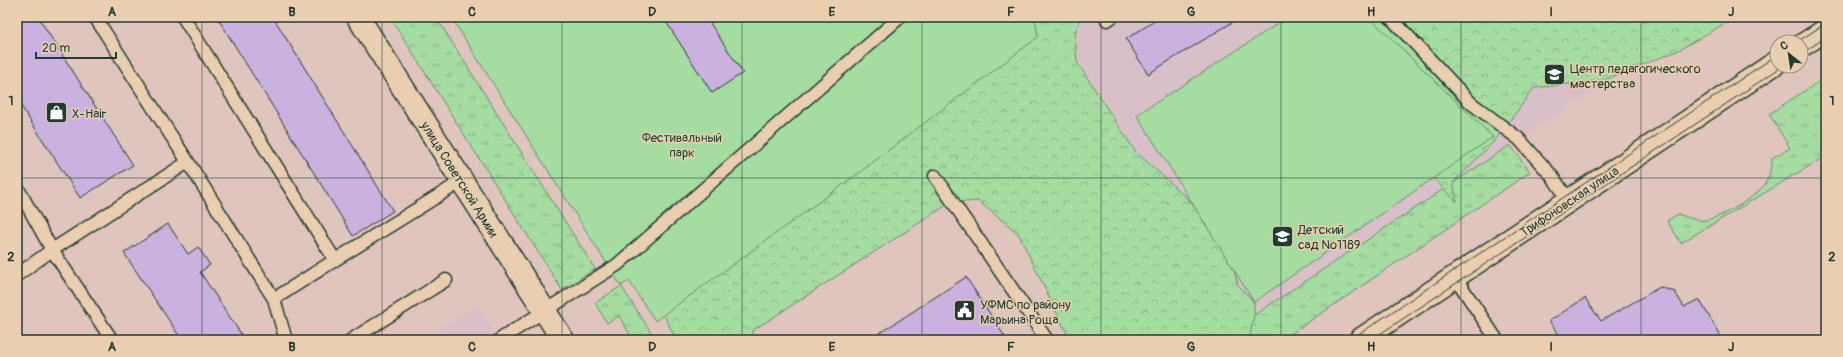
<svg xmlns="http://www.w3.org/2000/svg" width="1843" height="357" font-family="Pangolin,sans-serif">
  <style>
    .built { fill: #d9bfc8 }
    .grass { fill: url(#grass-tufts); stroke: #628d6a }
    .forest { fill: url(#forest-crowns); stroke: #628d6a }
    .park { fill: #a5dda1; stroke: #628d6a }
    .building { fill: #cab1df; stroke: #1f3d34 }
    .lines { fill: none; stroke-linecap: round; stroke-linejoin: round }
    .lane-casing { stroke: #1f3d34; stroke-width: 15 }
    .secondary-casing { stroke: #1f3d34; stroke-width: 25 }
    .lane { stroke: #e9ceb0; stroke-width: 12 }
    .secondary { stroke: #e9ceb0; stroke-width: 22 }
    .tram { stroke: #1f3d34; stroke-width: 1 }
    .grid { fill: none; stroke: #1f3d34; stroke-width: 1; stroke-opacity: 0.55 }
    .labels { text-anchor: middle; stroke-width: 3; stroke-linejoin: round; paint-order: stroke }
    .poi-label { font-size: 13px; fill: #1f3d34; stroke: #e9ceb0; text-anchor: start }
    .park-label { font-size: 13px; fill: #264539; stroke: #e9ceb0 }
    .street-label { font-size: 13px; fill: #1f3d34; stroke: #e9ceb0 }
    .neatline { fill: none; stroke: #1f3d34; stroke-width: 1.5 }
    .grid-label { font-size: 13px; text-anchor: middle; font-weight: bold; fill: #1f3d34 }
  </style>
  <defs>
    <pattern id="grass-tufts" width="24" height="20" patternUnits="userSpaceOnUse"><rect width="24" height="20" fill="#a5dda1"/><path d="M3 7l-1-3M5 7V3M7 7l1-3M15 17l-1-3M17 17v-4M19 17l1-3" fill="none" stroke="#86b484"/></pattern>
    <pattern id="forest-crowns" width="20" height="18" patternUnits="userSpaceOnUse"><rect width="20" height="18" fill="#a5dda1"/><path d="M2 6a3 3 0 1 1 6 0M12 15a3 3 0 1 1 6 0" fill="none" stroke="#86b484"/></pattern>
  </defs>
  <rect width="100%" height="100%" fill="#e0c5be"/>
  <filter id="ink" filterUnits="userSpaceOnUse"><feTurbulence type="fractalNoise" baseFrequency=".025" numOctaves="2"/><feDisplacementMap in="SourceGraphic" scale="8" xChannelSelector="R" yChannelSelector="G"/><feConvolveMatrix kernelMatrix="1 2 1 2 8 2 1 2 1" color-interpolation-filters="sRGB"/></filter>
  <g filter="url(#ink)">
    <path class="built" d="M1050,17H1710L1519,139L1245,322Z
      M478,305L500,340H422Z"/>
    <path class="grass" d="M390,17H436L595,269L562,290Z
      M1826,77V156L1681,243L1667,221L1678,214C1687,217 1695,221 1705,220C1721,218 1755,198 1765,184C1770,176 1771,167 1772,158L1790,148L1769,114Z
      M1510,145L1530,172L1282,340H1217Z
      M621,286L656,340H633L619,316L607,323L595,303Z"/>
    <path class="forest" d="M989,17H1081L1075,34L1077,62L1135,151L1190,201L1231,258L1238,285L1254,302V316L1249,340H1070L1018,233L978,201L950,203L752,331V340H676L662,311Z
      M1311,17H1736L1677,51L1604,80L1534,88L1497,138L1453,183L1457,202L1338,84Z"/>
    <path class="park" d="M451,17H1035L1038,37L856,175L655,321L629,281L621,286Z
      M1288,17H1369L1493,137L1254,302L1137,115Z"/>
    <path class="building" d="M17,17H38L133,165L80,198L17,100Z
      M217,17H273L393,211L353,236Z
      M663,17H706L743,73L712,93Z
      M1161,17H1241L1148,74L1126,39Z
      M168,224L188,254L198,247L210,265L200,272L245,340H182L124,253Z
      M966,277L1007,340H869Z
      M1660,287L1675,292L1684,307L1699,299L1723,340H1563L1549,321L1585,298L1601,321Z"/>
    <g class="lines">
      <defs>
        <path id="lane" d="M95,17L188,162
          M183,17L335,260L462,181
          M1390,17L1471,103L1519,139L1551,175L1566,196L1572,198
          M1107,20L1112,17
          M935,176L1047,340
          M17,187L52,250L188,162L274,299L286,340
          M17,275L52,250L112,340
          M1455,277L1497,340
          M274,299L335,260
          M351,340L446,280
          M499,340L617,265L899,18"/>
        <path id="secondary" d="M358,17L563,340
          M1801,46L1826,30
          M1360,340L1777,62"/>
      </defs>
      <use href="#lane" class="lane-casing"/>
      <use href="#secondary" class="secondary-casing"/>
      <use href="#lane" class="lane"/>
      <use href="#secondary" class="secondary"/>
      <path class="tram" d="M1797,42L1826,23
        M1801,54L1826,37
        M1350,340L1777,55
        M1371,340L1783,66"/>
    </g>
  </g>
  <path class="grid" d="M202,17V340M382,17V340M562,17V340M742,17V340M922,17V340M1101,17V340M1281,17V340M1461,17V340M1641,17V340M17,178H1826"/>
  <defs>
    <symbol id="school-square" viewBox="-11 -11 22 22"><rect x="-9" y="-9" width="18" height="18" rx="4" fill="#1f3d34" stroke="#e9ceb0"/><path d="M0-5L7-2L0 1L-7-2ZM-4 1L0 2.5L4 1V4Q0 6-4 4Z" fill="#fff"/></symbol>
    <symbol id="shop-square" viewBox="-11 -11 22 22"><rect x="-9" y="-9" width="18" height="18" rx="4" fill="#1f3d34" stroke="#e9ceb0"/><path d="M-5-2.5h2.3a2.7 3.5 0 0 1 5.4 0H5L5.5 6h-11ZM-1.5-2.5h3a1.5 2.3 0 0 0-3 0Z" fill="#fff"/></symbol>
    <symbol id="civic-square" viewBox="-11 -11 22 22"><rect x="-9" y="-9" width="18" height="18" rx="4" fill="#1f3d34" stroke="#e9ceb0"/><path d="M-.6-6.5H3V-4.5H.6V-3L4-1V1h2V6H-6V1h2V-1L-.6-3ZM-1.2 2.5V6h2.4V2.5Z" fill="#fff"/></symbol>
  </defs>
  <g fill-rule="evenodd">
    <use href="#school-square" x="1542" y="62" width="25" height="25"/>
    <use href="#shop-square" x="44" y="100" width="25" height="25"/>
    <use href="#school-square" x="1270" y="224" width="25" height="25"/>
    <use href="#civic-square" x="952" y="298" width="25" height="25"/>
  </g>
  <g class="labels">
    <g class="poi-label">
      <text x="1570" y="73">Центр педагогического<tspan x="1570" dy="15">мастерства</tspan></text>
      <text x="72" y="118">X-Hair</text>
      <text x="1298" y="234">Детский<tspan x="1298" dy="15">сад №1189</tspan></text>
      <text x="980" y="309">УФМС по району<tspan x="980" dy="15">Марьина Роща</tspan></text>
    </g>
    <g class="park-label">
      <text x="682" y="142">Фестивальный<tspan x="682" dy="15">парк</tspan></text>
    </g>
    <g class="street-label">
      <text transform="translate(460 179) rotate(58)" y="5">улица Советской Армии</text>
      <text transform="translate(1569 201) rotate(-34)" y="5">Трифоновская улица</text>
    </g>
  </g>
  <rect width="1843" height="357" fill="none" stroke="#e9ceb0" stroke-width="44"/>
  <g transform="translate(1789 54) rotate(330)"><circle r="19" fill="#e9ceb0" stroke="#98947e"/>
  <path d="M0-3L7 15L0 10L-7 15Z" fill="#1f3d34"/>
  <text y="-6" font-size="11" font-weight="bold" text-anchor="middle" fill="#1f3d34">С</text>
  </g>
  <path d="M36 52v6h80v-6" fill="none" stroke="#1f3d34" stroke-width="2"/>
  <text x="42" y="52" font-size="12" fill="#1f3d34" stroke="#e9ceb0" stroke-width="3" paint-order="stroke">20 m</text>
  <rect x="22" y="22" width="1799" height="313" class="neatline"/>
  <g class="grid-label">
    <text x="112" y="16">A</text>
    <text x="292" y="16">B</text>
    <text x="472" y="16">C</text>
    <text x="652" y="16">D</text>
    <text x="832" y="16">E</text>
    <text x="1011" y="16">F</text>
    <text x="1191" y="16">G</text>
    <text x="1371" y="16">H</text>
    <text x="1551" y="16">I</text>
    <text x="1731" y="16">J</text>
    <text x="11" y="105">1</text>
    <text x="1832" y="105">1</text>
    <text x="11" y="261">2</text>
    <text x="1832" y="261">2</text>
    <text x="112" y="351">A</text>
    <text x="292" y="351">B</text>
    <text x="472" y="351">C</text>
    <text x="652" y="351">D</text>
    <text x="832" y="351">E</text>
    <text x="1011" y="351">F</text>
    <text x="1191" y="351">G</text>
    <text x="1371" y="351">H</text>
    <text x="1551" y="351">I</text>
    <text x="1731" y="351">J</text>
  </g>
</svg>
